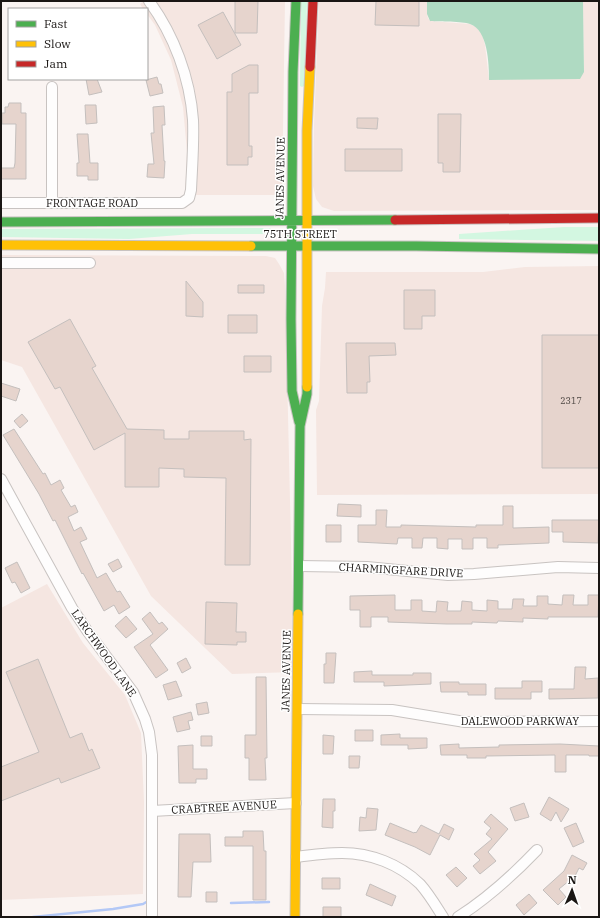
<svg xmlns="http://www.w3.org/2000/svg" width="600" height="918" font-family="'IBM Plex Serif',serif">
  <style>
    .built { fill: #f5e6e1 }
    .green { fill: #d3f7e1 }
    .forest { fill: #afdac2 }
    .lines { fill: none; stroke-linecap: round; stroke-linejoin: round }
    .stream { stroke: #b3c8f6; stroke-width: 2.5 }
    .building { fill: #e6d4cd; stroke: #c4bfbd }
    .street-casing { stroke: #c8c3c1; stroke-width: 12 }
    .fast-casing { stroke: #c8c3c1; stroke-width: 11 }
    .slow-casing { stroke: #c8c3c1; stroke-width: 11 }
    .jam-casing { stroke: #c8c3c1; stroke-width: 11 }
    .street { stroke: #fefdfd; stroke-width: 10 }
    .fast { stroke: #4caf50; stroke-width: 9 }
    .slow { stroke: #ffc107; stroke-width: 9 }
    .jam { stroke: #c62828; stroke-width: 9 }
    .labels { text-anchor: middle; stroke-width: 3; stroke-linejoin: round; paint-order: stroke }
    .number-label { font-size: 9px; fill: #4d4642 }
    .street-label { font-size: 11px; fill: #1a1614; stroke: #fff }
  </style>
  <rect width="100%" height="100%" fill="#faf4f2"/>
  <path class="built" d="M144,1H285L282,195H185L187,152L183,107L171,60L155,25L147,14V9H143L140,4Z
    M319,1H427V14L428,18L430,21L470,24L476,27L482,34L485,45L489,80L513,79L584,72L583,1H599V210L334,211L322,207L316,199L313,186L314,125Z
    M1,255L266,256L275,258L279,264L284,273L285,286L294,672L232,674L151,596L22,367L1,360Z
    M599,266V494L317,495L316,410L319,401L322,306L325,288L326,272H483L525,267Z
    M47,584L83,643L125,695L141,733L144,802L143,894L1,900V608Z"/>
  <path class="green" d="M301,1H307L304,86L302,87L300,86Z
    M564,227H599V241L459,239V234Z
    M270,228L273,231L270,234H192L129,239L1,237V229Z"/>
  <path class="forest" d="M427,1H583L584,72L580,79L489,80C489,64 488,30 470,24C462,21 440,22 430,21L427,14Z"/>
  <g class="lines">
    <path class="stream" d="M231,903L269,902
      M33,917L113,909L143,904L148,901"/>
  </g>
  <path class="building" d="M235,1H258L257,33H235Z
    M376,1H419V26L375,25Z
    M223,12L241,45L217,59L198,25Z
    M249,65H258V93H249V146H252V157H248V165H227V92H232V74Z
    M157,77L159,84H161L163,93L150,96L146,80Z
    M86,79H97L102,92L89,95Z
    M9,103H21V113H26V179H1V168H14L15,163L16,124H2V113H5V107H8Z
    M85,105H96L97,123L86,124Z
    M164,106L165,125H162L164,161H165L164,178L147,177L148,164H154L151,133H154L153,107Z
    M438,114H461L460,172H443V163H438Z
    M357,118H378L377,129L357,128Z
    M77,134H88L90,163H98V180H88V176H77V163H79Z
    M345,149H402V171H345Z
    M186,281L203,302V317L186,316Z
    M238,285H264V293H238Z
    M404,290H435V316H422V329H404Z
    M228,315H257V333H228Z
    M70,319L96,366L92,368L127,429L164,430V439H189V431H244V440L251,439L250,565H225L226,478L184,477V469L159,468V487H125V433L94,450L60,387L55,389L28,342Z
    M542,335H599V468H542Z
    M346,343H395L396,355L369,356L370,382H367V393H347Z
    M244,356H271V372H244Z
    M1,383L20,389L16,401L1,396Z
    M22,414L28,421L20,428L14,421Z
    M14,429L43,474L45,473L51,485L60,480L64,488L61,490L71,507L75,505L78,512L68,517L74,531L81,527L87,539L80,542L97,578L106,573L117,592L120,591L130,607L119,614L114,605L104,611L83,573L82,574L55,520L53,521L39,494L3,435Z
    M338,504L361,505V517L337,516Z
    M503,506H513V528L549,527V543L498,545V548H487V538H473V549H462V539H448V549L437,548V538H423L422,548H412V538H398L397,544L358,542V525H376V510H387L386,527H401V525L476,527V525H503Z
    M552,520H599L598,543L563,542V532H552Z
    M326,525H341V542H326Z
    M118,559L122,567L113,572L108,564Z
    M17,562L30,588L21,593L15,582L12,583L5,568Z
    M395,595V610H411V600H422V611L436,612L437,601L448,602L447,611H461L462,601L472,602V610L487,611V600L498,601V609H512L513,599H524L523,606H537V596H548V604L562,605L563,595H574L573,605H588V595H599L598,617H548V619L523,618V622L498,621L497,623L472,622V624H447L388,622V617H371V627H360V610H350V596Z
    M206,602L237,603L236,632H246V642H237V645L205,644Z
    M150,612L159,624L162,622L168,629L150,645L168,670L156,678L134,647L153,634L142,619Z
    M126,616L137,629L126,638L115,626Z
    M326,653H336L334,683H324V664H326Z
    M186,658L191,668L182,673L177,663Z
    M38,659L70,738L82,733L89,751L92,749L100,768L61,783L59,778L1,801V767L39,752L6,672Z
    M575,667H586L585,679L598,678V698L549,699V689H574Z
    M372,671V675H413V673H431V684L384,686V682H354V672Z
    M256,677H266L267,758H265L266,780H249V758H245V735H256Z
    M176,681L182,696L168,700L163,685Z
    M522,681H542V692H531V699H495V688H522Z
    M440,682H459V684H486V695H468V692H441Z
    M207,702L209,713L198,715L196,704Z
    M191,712L193,720L188,721L190,729L177,732L173,717Z
    M355,730H373V741H355Z
    M400,734V738H427V748L408,749V745H381V735Z
    M323,735L334,736L333,754H323Z
    M201,736H212V746H201Z
    M459,744V748L499,747V745L560,744L599,746V756H589V755H566V772H555V755L486,756V758H467V755H441L440,745Z
    M193,745V769H207V779H196V783H179L178,746Z
    M349,756H360L359,768H349Z
    M549,797L569,809L561,822L556,812L551,821L540,814Z
    M323,799H335V811H333V828L322,827Z
    M524,803L529,817L515,821L510,808Z
    M367,808L378,809L376,830L359,831L360,817L366,818Z
    M491,814L508,829L488,852L496,861L480,874L473,866L480,860L474,854L492,839L486,834L491,828L484,822Z
    M390,823L414,833L415,832L416,833L421,825L439,834L444,824L454,829L449,840L440,835L430,855L415,847L385,835Z
    M576,823L584,842L573,847L564,828Z
    M243,831H263L264,851H266V900H253V846H225V837H243Z
    M179,834H210L211,862H193L191,897H178Z
    M572,855L587,863L583,870L579,868L575,876L559,889L566,897L558,905L543,890L564,871Z
    M456,867L467,878L457,887L446,875Z
    M322,878H340V889H322Z
    M370,884L396,896L392,906L366,895Z
    M206,892H217V902H206Z
    M529,894L537,903L524,915L516,905Z
    M323,907H341V917H323Z"/>
  <g class="lines">
    <defs>
      <path id="street" d="M52,87V202
        M1,203H182L189,198L191,190C192,167 194,143 193,120C190,78 174,35 149,1
        M1,263H90
        M1,479L72,608L88,632L133,692L145,719L149,732L152,755V915
        M299,566L367,567L448,575L474,574L558,567L599,568
        M298,709L392,710L465,722L599,721
        M152,811L296,803
        M296,857C311,855 326,853 342,853C371,853 399,864 420,884C429,894 436,906 443,917
        M458,917C488,898 513,875 537,850"/>
      <path id="fast" d="M296,1L293,72L291,319L292,391L299,422
        M1,222L395,220
        M251,246H416L599,249
        M298,614L300,426L307,394V387"/>
      <path id="slow" d="M1,245L251,246
        M307,387V131L310,67
        M295,917L298,614"/>
      <path id="jam" d="M310,67L313,1
        M395,220L599,218"/>
    </defs>
    <use href="#street" class="street-casing"/>
    <use href="#fast" class="fast-casing"/>
    <use href="#slow" class="slow-casing"/>
    <use href="#jam" class="jam-casing"/>
    <use href="#street" class="street"/>
    <use href="#fast" class="fast"/>
    <use href="#slow" class="slow"/>
    <use href="#jam" class="jam"/>
  </g>
  <g class="labels">
    <g class="number-label">
      <text x="571" y="404">2317</text>
    </g>
    <g class="street-label">
      <text transform="translate(280 178) rotate(-89)" y="4">JANES AVENUE</text>
      <text x="92" y="207">FRONTAGE ROAD</text>
      <text x="300" y="238">75TH STREET</text>
      <text transform="translate(401 570) rotate(3)" y="4">CHARMINGFARE DRIVE</text>
      <text transform="translate(104 653) rotate(55)" y="4">LARCHWOOD LANE</text>
      <text transform="translate(286 671) rotate(-89)" y="4">JANES AVENUE</text>
      <text x="520" y="725">DALEWOOD PARKWAY</text>
      <text transform="translate(224 807) rotate(-3)" y="4">CRABTREE AVENUE</text>
    </g>
  </g>
  <rect width="600" height="918" fill="none" stroke="#1a1614" stroke-width="4"/>
  <rect x="8" y="8" width="140" height="72" fill="#ffffff" stroke="#a3a2a1"/>
  <rect x="16" y="21" width="20" height="6" fill="#4caf50" stroke="#a3a2a1"/>
  <text x="44" y="28" font-size="12" fill="#1a1614">Fast</text>
  <rect x="16" y="41" width="20" height="6" fill="#ffc107" stroke="#a3a2a1"/>
  <text x="44" y="48" font-size="12" fill="#1a1614">Slow</text>
  <rect x="16" y="61" width="20" height="6" fill="#c62828" stroke="#a3a2a1"/>
  <text x="44" y="68" font-size="12" fill="#1a1614">Jam</text>
  <g transform="translate(572 890) rotate(2)" stroke="#ffffff" stroke-width="3" paint-order="stroke">
  <path d="M0-3L7 15L0 10L-7 15Z" fill="#1a1614"/>
  <text y="-6" font-size="11" font-weight="bold" text-anchor="middle" fill="#1a1614">N</text>
  </g>
</svg>
